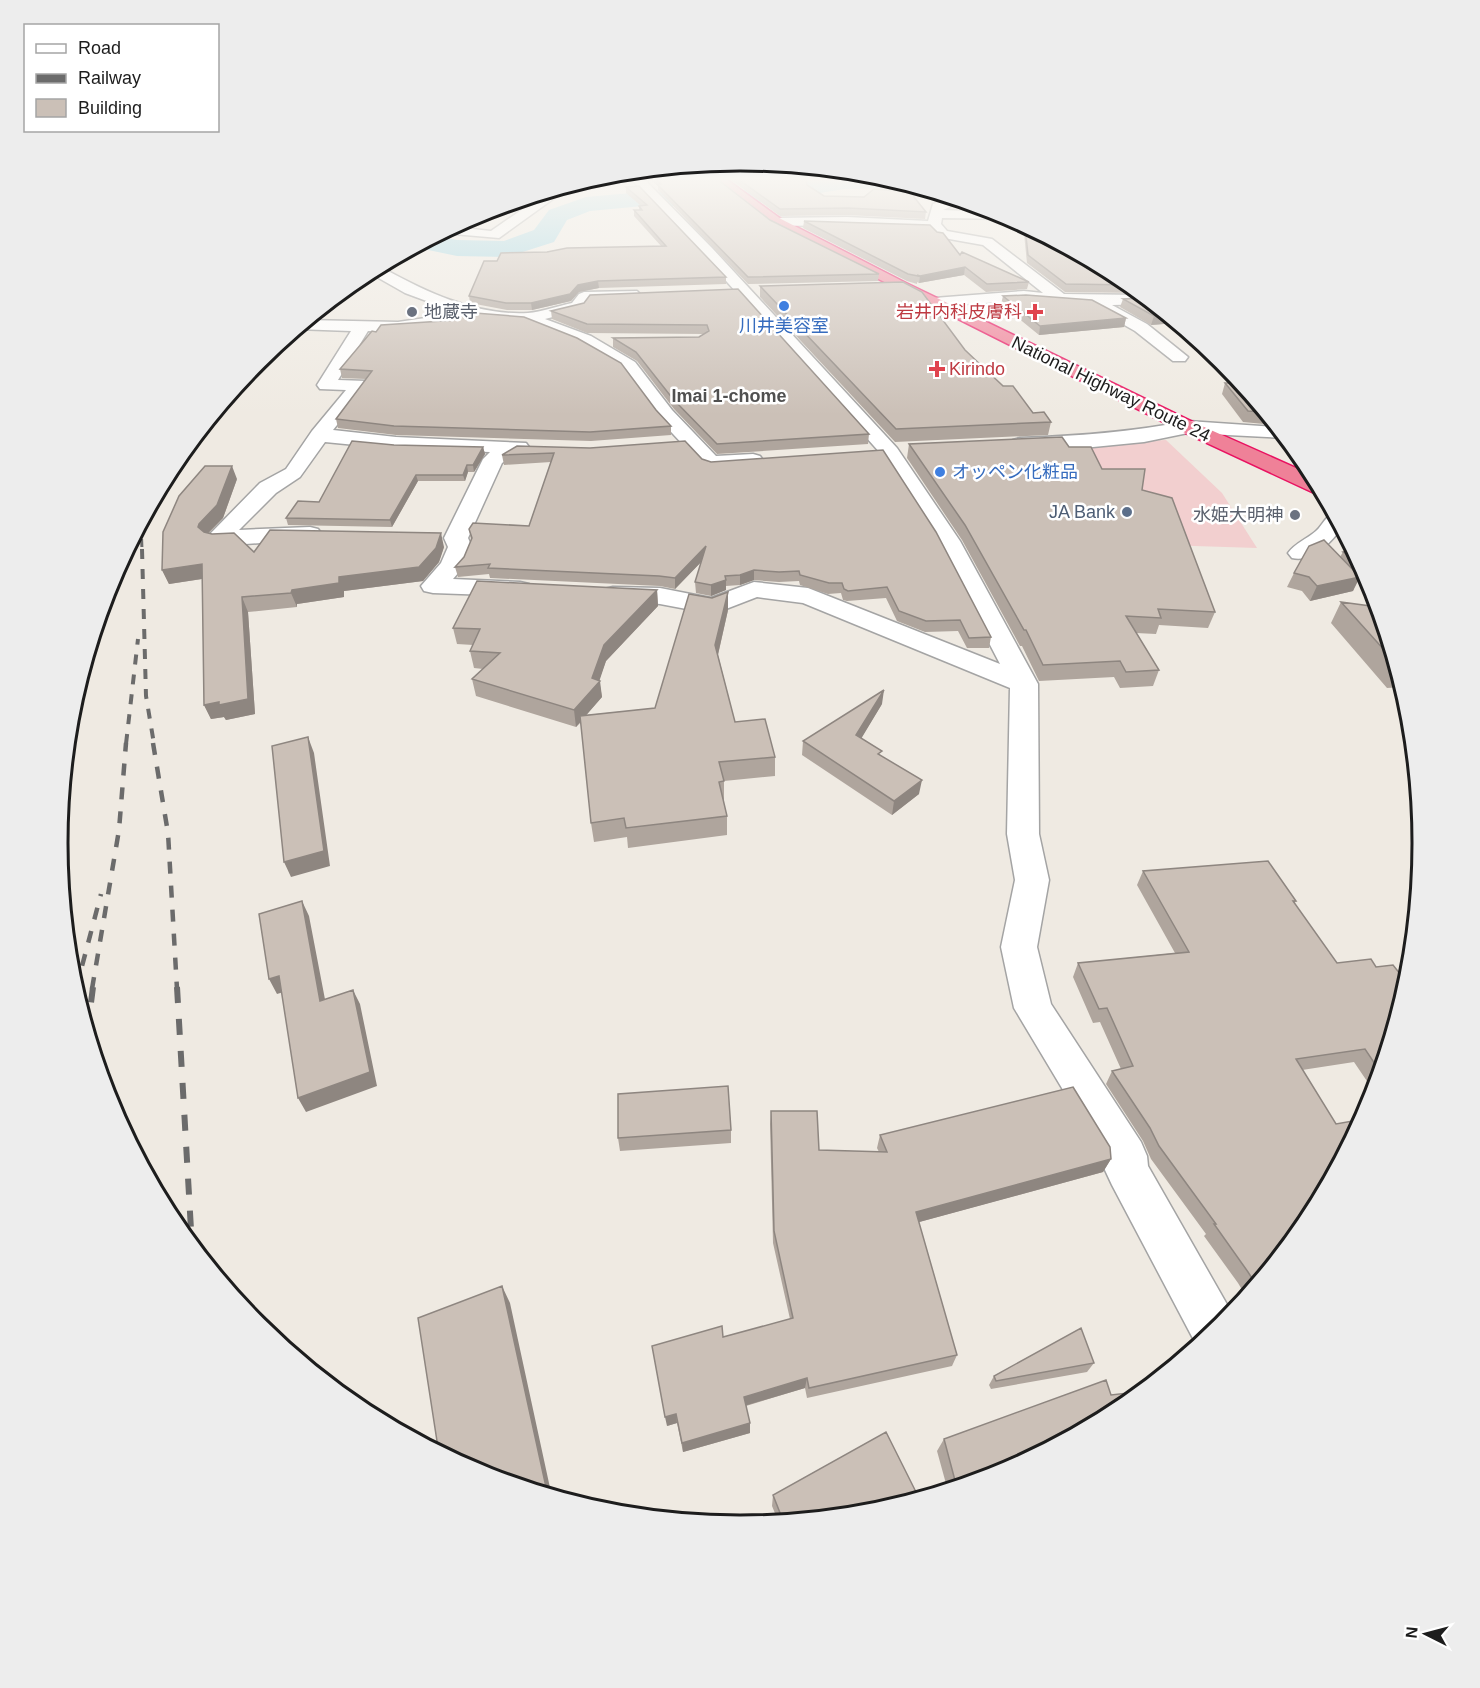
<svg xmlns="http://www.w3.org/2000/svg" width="1480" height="1688" font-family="Arial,'Noto Sans JP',sans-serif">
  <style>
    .commercial { fill: #f2cfcf }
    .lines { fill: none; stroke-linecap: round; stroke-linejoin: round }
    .river { fill: #9dd4e2; fill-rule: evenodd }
    .minor-casing { stroke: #a4a4a4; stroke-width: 3 }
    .highway-casing { stroke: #e91261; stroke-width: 3 }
    .minor { fill: #fff; fill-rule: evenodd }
    .highway { fill: #ef8198; fill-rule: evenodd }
    .rail-far3 { stroke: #6b6b6b; stroke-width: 3; stroke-dasharray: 8 8; stroke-linecap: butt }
    .rail-far2 { stroke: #6b6b6b; stroke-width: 4; stroke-dasharray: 10 10; stroke-linecap: butt }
    .rail-far1 { stroke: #6b6b6b; stroke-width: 4.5; stroke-dasharray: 12 12; stroke-linecap: butt }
    .rail { stroke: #6b6b6b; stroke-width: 6; stroke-dasharray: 16 16; stroke-linecap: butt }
    .wall { fill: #afa59d }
    .shaded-wall { fill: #8e8680 }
    .building { fill: #cbc0b7; stroke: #8e8680; stroke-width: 1.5 }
    .shop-dot { fill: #3f7fe0; stroke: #fff; stroke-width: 2 }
    .worship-dot { fill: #6b7280; stroke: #fff; stroke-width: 2 }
    .health-dot { fill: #e0444e; stroke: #fff; stroke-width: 2 }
    .service-dot { fill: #5c6f8a; stroke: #fff; stroke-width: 2 }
    .labels { text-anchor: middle; stroke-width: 5; stroke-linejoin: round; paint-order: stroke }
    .far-worship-label { font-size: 18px; fill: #5b616d; stroke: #fff; text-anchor: start }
    .far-health-label { font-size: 18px; fill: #be3a42; stroke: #fff; text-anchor: end }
    .far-shop-label { font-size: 18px; fill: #366cbe; stroke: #fff }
    .far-street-label { font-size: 18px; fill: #1d1d1d; stroke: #fff }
    .far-neighbourhood-label { font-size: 18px; font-weight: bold; fill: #505050; stroke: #fff }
    .far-service-label { font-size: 18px; fill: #4e5e75; stroke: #fff; text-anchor: end }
    .rim { fill: none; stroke: #1d1d1d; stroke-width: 3 }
  </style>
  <rect width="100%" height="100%" fill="#efeae2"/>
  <path class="commercial" d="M1166,440L1222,493L1257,548L1069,542L1023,447Z"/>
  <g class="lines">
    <path class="river" d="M819,179H889L904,183L894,188L844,189L765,202L720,206H643L590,211L567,220L554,242L507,257L457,256L414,247L436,236L457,240L504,241L534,230L549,210L586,197L643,192H720L765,188Z"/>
    <defs>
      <path id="minor" d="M631,179H644L712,248L897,448L960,541L1038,684L1039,834L1049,880L1037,947L1051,1004L1141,1142L1147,1156L1148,1166L1233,1315L1223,1327L1198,1348L1112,1185L1105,1170V1160L1014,1008L1001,947L1015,880L1007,834L1010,688L803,603L757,597L713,614L660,604L604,599L601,594L604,589L613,587L660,588L711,598L754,582L808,588L1000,664L936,541L882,455L702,254Z
        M560,188L562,191L560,194L499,238L442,233L453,227L491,231L546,193Z
        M952,198L963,201L943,210L997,212L1012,219L942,218L941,224L947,231L992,239L1064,294L1143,295L1153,304L1112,305L1147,324L1188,357L1185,361H1173L1135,331L1091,306L1024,301L928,306L926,303L928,300L934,298L1024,291L1043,293L983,245L938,237L930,229L847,225L776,226L769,222L776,218L847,217L928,221L933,204Z
        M379,266C424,291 475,316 528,313C541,312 558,306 572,303L579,294L584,292L637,291L640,294L637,297L589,301L584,309L545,319L591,336L635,362L672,410L716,456L753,454L760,456L763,460L760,464C744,468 720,472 704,467L658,418L623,370L579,344L526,323L476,319L442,327L398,332L368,331L338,380L366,381L369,385L333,430L396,437L526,443L529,447L526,451L517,453L502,463L468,538L472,547L464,566L453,579L520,582L529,584L532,589L529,594L520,596L433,593L424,591L421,586L441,563L448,547L444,538L483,459L490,452L396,449L325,442L300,477L276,493L239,530L310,527L318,529L322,534L318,539L218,546L210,544L206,539L210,534L260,483L286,469L312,431L346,390L320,389L317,385L351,331L296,329L307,320L398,322L459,313L405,293L368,272Z
        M1188,421L1277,427L1286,438L1188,433L1144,442L1083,448L1020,450L1013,448L1010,444L1013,440L1020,438C1077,436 1132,432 1188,421Z
        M1334,514L1342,528C1330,543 1312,563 1292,558L1288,553C1295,543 1307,539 1316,531C1323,525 1325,516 1334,514Z"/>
      <path id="highway" d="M713,179H726L781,219L906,283L1195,423L1314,476L1323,493L1312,492L1181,431L771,225Z"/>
    </defs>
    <use href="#minor" class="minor-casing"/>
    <use href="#highway" class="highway-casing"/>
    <use href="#minor" class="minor"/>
    <use href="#highway" class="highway"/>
    <path class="rail-far3" d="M141,523L142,550"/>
    <path class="rail-far2" d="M142,549L146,696L154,744
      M126,744L138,639"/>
    <path class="rail-far1" d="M153,743L168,833L177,989
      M76,989L101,894
      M92,989L119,830L126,743"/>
    <path class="rail" d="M177,987L192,1247
      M75,992L76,987
      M87,1034L93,987"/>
  </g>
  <path class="wall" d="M649,179H717L770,220L879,274L878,281L748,284L658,190V186Z
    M730,179H806L807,185L824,196L926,212L925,219L847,215L780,216Z
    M639,186L726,277V284L599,288L579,292L571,301L532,310H507L470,303L469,296L497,261L547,252L661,246L634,216V210H639V206H641L626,193V187Z
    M804,221L960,255L1029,282L1027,289L986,292L964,275L919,283L917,282V284L907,281L803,228Z
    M1023,224L1120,276L1140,293L1065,292L1027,263Z
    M760,286L965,350L1033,413L1051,422L1048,435L895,442L760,297Z
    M738,289L869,434L868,444L717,454L674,409L637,361L613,347V338L699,337L704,334L587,333L552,319L551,311Z
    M1003,296L1126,318L1124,327L1039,335L1001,304Z
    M1146,298L1176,323L1151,325L1120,307L1123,299Z
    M372,331L656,410L671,426V435L591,441L396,435L338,428L336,419L366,379L342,378L340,369Z
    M1225,383H1241L1275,425L1243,422L1222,394Z
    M909,444L1069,447L1102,469L1142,490L1215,612L1208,628L1159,625L1156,634L1136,633L1159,670L1153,686L1120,688L1114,677L1039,681L1022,646H1020L962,540L907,458Z
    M394,445L483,447L485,454L474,472H468L465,481H418L392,527L288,525L286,518L319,502Z
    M517,446L702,459L991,637L989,648H967L958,631L925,632L897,621L886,598L847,601L843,600L841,593L828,594L800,585L799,581L779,582L754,580L740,585L726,586V590L711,596L696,593L695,582L702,561L675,589L660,586L490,578L489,574L458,577L455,567L464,557L471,540L469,529L529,526L551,462L504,465L502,455Z
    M237,479L223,518L208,534L254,552L444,547L439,562L423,581L344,591V597L297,604V607L248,612L255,714L226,720L224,717L211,719L204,705L202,579L169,584L162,570Z
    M1353,549L1371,582L1357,574L1353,591L1310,601L1302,591L1287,587L1294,573L1340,557L1343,552Z
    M657,590L658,606L606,661L599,680L602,697L586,715L655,708L728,610L718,655L735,722L775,757V776L724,781V800H723L727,816V835L628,848L627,837L594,842L591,823L581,722L576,727L476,696L472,679L483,669L474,668L470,651L473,645L457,644L453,628Z
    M1341,602L1378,607L1403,687L1387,688L1331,623Z
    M882,704L861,738L881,756L919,794L892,815L802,755L803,741Z
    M1143,871L1296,901L1294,904L1337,963L1376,967L1408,984L1375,1093L1354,1062L1302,1070L1308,1224L1247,1298L1238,1283L1204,1236L1206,1234L1151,1159L1143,1141L1106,1084L1112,1071L1121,1069L1100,1022L1093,1023L1073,977L1078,963L1175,953L1137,885Z
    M771,1111L819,1150L879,1152L877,1148L880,1135L1111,1159L1103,1172L919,1222L957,1355L952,1366L807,1398L805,1388L746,1406L750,1433L683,1452L677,1423L667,1426L723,1337L790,1319L773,1243L770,1124Z
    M731,1130V1143L620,1151L618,1138Z
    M1094,1363L1087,1372L991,1389L989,1385L994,1376Z
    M1111,1395L1119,1412L1001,1475L948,1491L937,1451L944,1439Z
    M773,1495L873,1514L779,1523L772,1506Z"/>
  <path class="shaded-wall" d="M965,267L964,275L919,283L920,276Z
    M598,281L599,288L579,292L571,301L532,310L531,303L578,285Z
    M1167,315L1176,323L1151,325L1154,316Z
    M1126,318L1124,327L1039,335L1040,326Z
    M483,447L485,454L474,472L473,465Z
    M467,465L468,472L465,481L463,475Z
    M232,466L237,479L223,518L204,537L198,527L199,524Z
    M416,475L418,481L392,527L390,520Z
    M441,533L444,547L439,562L423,581L344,591V597L297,604V607L291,593L292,590L339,577Z
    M706,546L707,556L675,589V578Z
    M202,564L208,578L169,584L162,570Z
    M754,570V580L740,585V575Z
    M1360,577L1353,591L1310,601L1317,586Z
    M726,580V590L711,596V585Z
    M657,590L658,606L606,661L599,682L600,681L602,697L576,727L574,710L604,645Z
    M728,592V610L716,663L715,645Z
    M242,597L248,612L255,714L226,720L224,717L211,719L204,705Z
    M884,690L882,704L855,749L856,735Z
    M308,737L314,753L330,866L291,877L284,862Z
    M922,780L919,794L892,815L894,801Z
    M302,901L309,916L328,1015L320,1001Z
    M279,976L287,991L277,994L269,979Z
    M353,990L360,1004L377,1086L306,1112L298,1098Z
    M1111,1159L1103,1172L912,1224L916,1212Z
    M502,1286L510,1303L552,1497L534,1492Z
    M807,1378L805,1388L744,1406V1397Z
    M339,1382L348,1392L350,1403L341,1396Z
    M676,1414L677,1423L667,1426L665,1417Z
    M750,1423V1433L683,1452L682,1443Z"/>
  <path class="building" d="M656,179H717L770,220L879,274L748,277L657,184H661Z
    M738,179H806L807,185L824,196L864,197L874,189L910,192L926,212L848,208L780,209Z
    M639,186L726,277L598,281L578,285L570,294L531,303H506L469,296L484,261H497L501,253L547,252L567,248L666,246L634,210H642L639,206L647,205L626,187Z
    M804,221L930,225L937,232L943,233L960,255L962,252L1029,282L987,284L965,267L920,276L917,275L918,276L908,274Z
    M1025,226L1120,276L1130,285L1066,284L1028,255Z
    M903,282L922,292L965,350L1003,386H1013L1033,413L1044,412L1051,422L896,429L760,286Z
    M738,289L869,434L717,444L673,399L636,352L613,338L699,337L709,331L707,325L587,324L551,311L584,303L590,295Z
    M1026,295L1092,300L1126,318L1040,326L1003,296Z
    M1146,298L1167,315L1154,316L1123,299Z
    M475,313L524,317L577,338L621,363L656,410L671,426L590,432L394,426L336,419L372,371L340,369L372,331L376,332L381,325L458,320L460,316Z
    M1225,383H1241L1265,412L1248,411Z
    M1062,437L1069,447H1091L1102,469H1145L1142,490L1172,498L1215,612L1158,609L1161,618L1126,616L1159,670L1126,672L1120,661L1043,665L1026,630H1024L965,525L909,444Z
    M352,441L394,445L483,447L473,465H467L463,475H416L390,520L286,518L298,501L319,502Z
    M685,441L702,459L711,462L883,450L936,532L991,637L969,638L960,620L926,621L899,611L887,587L848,591L844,589L842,583H829L800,575L799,571L779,572L754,570L740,575L725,576L726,580L711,585L695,582L706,546L675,578L659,576L488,568L490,564L455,567L464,557L472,538L469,529L473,523L529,526L554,453L502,455L517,446L590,448Z
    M205,466H232L217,505L199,524L198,527L204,532L212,534L234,533L254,552L270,530L441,533L436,548L419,567L339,577V583L292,590L291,593L242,597L248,699L219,705V702L204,705L202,564L162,570L163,532L179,496Z
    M1324,540L1360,577L1317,586L1309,577L1294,573L1309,546Z
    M1353,549L1360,562L1343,552Z
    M477,581L657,590L604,645L592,678L600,681L574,710L472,679L500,653L470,651L480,629L453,628Z
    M728,592L715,645L735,722L765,719L775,757L719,762L724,781L719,782L727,816L626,828L624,818L591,823L580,716L655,708L689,594L712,598Z
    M1341,602L1378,607L1395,662Z
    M884,690L856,735L882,751L878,754L922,780L894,801L803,741Z
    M308,737L324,851L284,862L272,746Z
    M1268,861L1296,901H1293L1337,963L1371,959L1376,967L1393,965L1408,984L1381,1073L1365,1049L1296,1059L1336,1124L1364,1119L1308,1224L1257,1286L1248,1272L1214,1224H1216L1159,1146L1150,1128L1112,1071L1133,1066L1107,1008L1099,1009L1078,963L1189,952L1143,871Z
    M302,901L320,1001L353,990L370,1072L298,1098L279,976L269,979L259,914Z
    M728,1086L731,1130L618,1138V1094Z
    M1073,1087L1110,1147L1111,1159L916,1212L957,1355L809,1388L807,1378L744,1397L750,1423L682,1443L676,1414L665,1417L652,1346L722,1326L723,1337L793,1318L774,1231L771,1111H817L819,1150L887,1152L880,1135Z
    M502,1286L546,1487L534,1492L478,1475L439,1454L418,1318Z
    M1081,1328L1094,1363L996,1381L994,1376Z
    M1106,1380L1111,1395L1128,1393L1131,1402L1119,1412L1044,1452L1012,1457L1018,1466L1001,1475L957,1488L944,1439Z
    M339,1382L341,1396L329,1386Z
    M886,1432L920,1500L873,1514L784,1523L773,1495Z"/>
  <linearGradient id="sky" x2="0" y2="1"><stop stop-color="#8ac1e6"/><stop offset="0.43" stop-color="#f8f6f2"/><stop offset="1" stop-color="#f8f6f2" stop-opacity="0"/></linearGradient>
  <rect width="1480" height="415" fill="url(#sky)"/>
  <g class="shop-dot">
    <circle cx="784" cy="306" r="6"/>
    <circle cx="940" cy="472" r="6"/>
  </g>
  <g class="worship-dot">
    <circle cx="412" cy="312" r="6"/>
    <circle cx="1295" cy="515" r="6"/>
  </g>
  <g class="health-dot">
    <path d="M1032 303h6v6h6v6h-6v6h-6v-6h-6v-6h6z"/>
    <path d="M934 360h6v6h6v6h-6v6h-6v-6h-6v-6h6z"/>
  </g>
  <circle class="service-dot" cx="1127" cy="512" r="6"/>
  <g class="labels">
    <g class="far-worship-label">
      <text x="424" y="318">地蔵寺</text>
      <text x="1283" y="521" text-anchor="end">水姫大明神</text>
    </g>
    <g class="far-health-label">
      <text x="1022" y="318">岩井内科皮膚科</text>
      <text x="949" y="375" text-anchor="start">Kirindo</text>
    </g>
    <g class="far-shop-label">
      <text x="784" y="332">川井美容室</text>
      <text x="952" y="478" text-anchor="start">オッペン化粧品</text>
    </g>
    <g class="far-street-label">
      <text transform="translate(1111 389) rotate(26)" y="6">National Highway Route 24</text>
    </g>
    <g class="far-neighbourhood-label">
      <text x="729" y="402">Imai 1-chome</text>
    </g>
    <g class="far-service-label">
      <text x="1115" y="518">JA Bank</text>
    </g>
  </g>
  <path d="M0 0H1480V1688H0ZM68 843a672 672 0 1 1 1344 0a672 672 0 1 1-1344 0Z" fill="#ededed" fill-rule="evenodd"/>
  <path class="rim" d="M68 843a672 672 0 1 1 1344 0a672 672 0 1 1-1344 0Z"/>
  <rect x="24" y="24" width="195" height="108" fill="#ffffff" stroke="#a5a5a5" stroke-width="1.5"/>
  <rect x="36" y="44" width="30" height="9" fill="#ffffff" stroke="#a5a5a5" stroke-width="1.5"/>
  <text x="78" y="54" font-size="18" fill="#1d1d1d">Road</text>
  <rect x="36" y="74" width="30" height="9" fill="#6b6b6b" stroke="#a5a5a5" stroke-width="1.5"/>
  <text x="78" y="84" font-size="18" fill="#1d1d1d">Railway</text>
  <rect x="36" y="99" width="30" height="18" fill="#cbc0b7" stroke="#a5a5a5" stroke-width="1.5"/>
  <text x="78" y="114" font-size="18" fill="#1d1d1d">Building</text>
  <g transform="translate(1426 1634) rotate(276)" stroke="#ffffff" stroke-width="4.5" paint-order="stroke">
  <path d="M0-4.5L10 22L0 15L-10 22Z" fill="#1d1d1d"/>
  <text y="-9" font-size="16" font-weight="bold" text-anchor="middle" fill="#1d1d1d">N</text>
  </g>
</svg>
